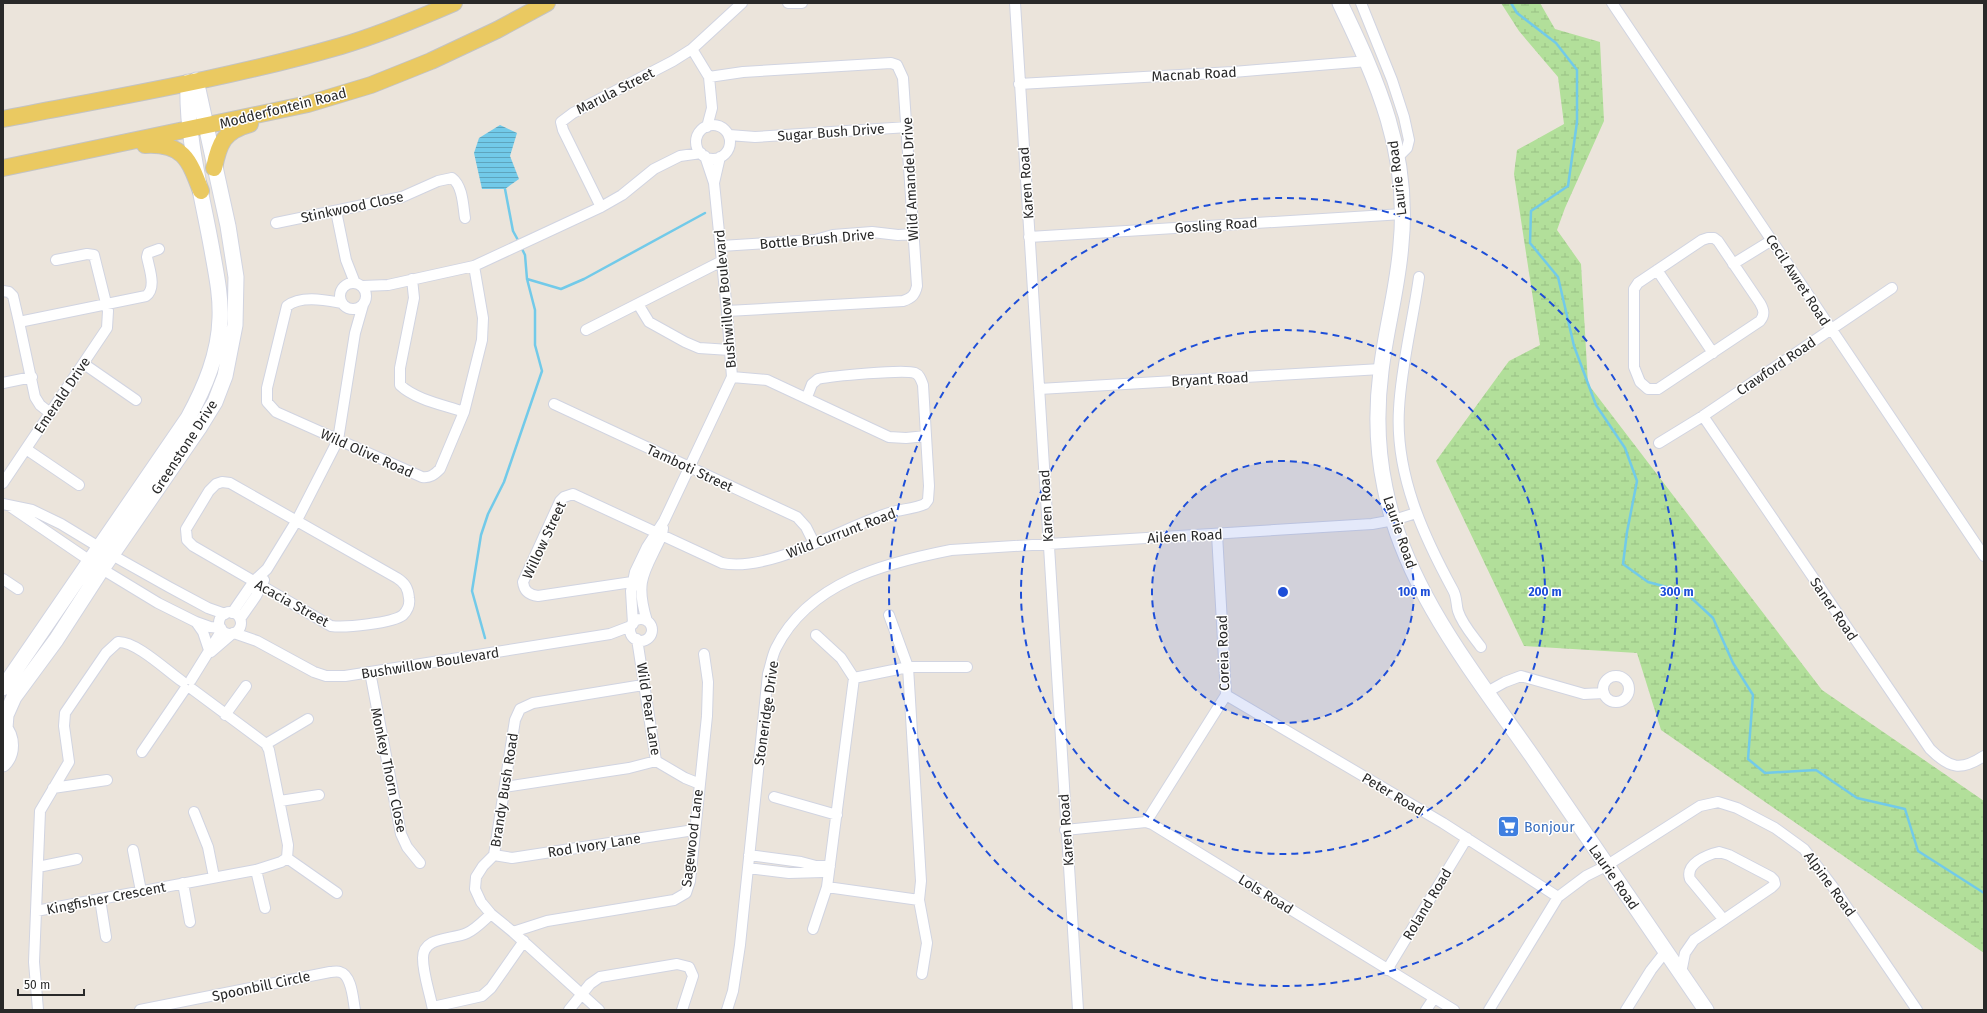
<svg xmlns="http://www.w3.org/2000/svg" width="1987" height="1013" font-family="'Fira Sans',sans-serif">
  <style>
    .wetland { fill: url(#wetland-marsh) }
    .water { fill: url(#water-rules) }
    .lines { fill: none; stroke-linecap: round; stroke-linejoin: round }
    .stream { stroke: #72cae9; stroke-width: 2.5 }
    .street-casing { stroke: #d1d4e1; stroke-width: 12 }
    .secondary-casing { stroke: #d1d4e1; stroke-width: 17 }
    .primary-casing { stroke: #c3c3c3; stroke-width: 18 }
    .street { stroke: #fff; stroke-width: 10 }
    .secondary { stroke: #fff; stroke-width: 15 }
    .primary { stroke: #eac961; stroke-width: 16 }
    .ring { fill: none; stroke: #1d4ed8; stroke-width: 2; stroke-dasharray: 7 5 }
    .labels { text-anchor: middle; stroke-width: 3; stroke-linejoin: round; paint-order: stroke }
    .street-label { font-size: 14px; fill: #292929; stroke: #fff }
    .shop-label { font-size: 14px; fill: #366cbe; stroke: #fff; text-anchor: start }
    .centre { fill: #1d4ed8; stroke: #fff; stroke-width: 2 }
    .ring-label { font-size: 12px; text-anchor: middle; font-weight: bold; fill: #1d4ed8; stroke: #fff; stroke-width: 3; stroke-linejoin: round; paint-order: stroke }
  </style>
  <defs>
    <pattern id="wetland-marsh" width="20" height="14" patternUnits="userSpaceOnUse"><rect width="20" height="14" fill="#b2df9a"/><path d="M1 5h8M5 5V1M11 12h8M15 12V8" fill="none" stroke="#99bf85"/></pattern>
    <pattern id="water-rules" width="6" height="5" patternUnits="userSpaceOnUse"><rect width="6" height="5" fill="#72cae9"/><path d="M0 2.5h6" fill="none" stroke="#5ea4bd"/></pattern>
  </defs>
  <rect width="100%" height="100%" fill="#ebe4db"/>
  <path class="wetland" d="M1501,3H1540L1555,29L1600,42L1604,121L1565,208L1557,230L1581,264L1588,384L1822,690L1984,801V953L1661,730L1637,653L1524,646L1436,461L1509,361L1540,345L1514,174L1517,150L1564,124L1558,77L1519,31Z"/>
  <path class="water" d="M500,125L517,133L510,156L519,179L505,189H482L474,153L479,138Z"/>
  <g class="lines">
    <path class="stream" d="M1511,3L1517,13L1556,43L1577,70V122L1568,186L1531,211L1530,243L1558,277L1574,346L1596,405L1625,448L1637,481L1627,532L1623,564L1648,582L1685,592L1713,618L1733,663L1753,695L1748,759L1765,773L1816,770L1857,798L1905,809L1918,851L1984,893
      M505,189L513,231L519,242
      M527,279L561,289L584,279L705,213
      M485,638L472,591L481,535L488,514L504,482L542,371L535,345V310L527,279L525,255L521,247"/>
    <defs>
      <path id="street" d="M788,3H802
        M1015,3L1078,1010
        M1361,3L1392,80L1404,117L1409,140L1407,148L1397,158
        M1612,3L1984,556
        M692,49L709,77L712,108L707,127
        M709,77L743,72L891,63L897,65L903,78L917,286C915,295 912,298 903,301L727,311
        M1019,84L1233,72L1368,61
        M696 142a17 17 0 1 1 34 0a17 17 0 1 1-34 0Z
        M729,135L755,137L908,127
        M714,183L720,157
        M601,207L563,130L561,122L573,113L673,61L692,49L742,3
        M336,211L346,260L355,283
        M276,223L402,197L438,181L452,178C463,186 463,206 465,218
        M1029,237L1403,214
        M1708,238H1714L1718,241L1760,303C1764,310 1765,315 1760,321L1658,389H1648L1640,382L1634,367V289L1638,283L1702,240Z
        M721,246L815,240L833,235L872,232L898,235L914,234
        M1733,264L1772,240
        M1657,270L1713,353
        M1419,277C1413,320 1401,367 1399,409C1395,474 1423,535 1453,590C1457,597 1456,604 1458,611C1462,624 1473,636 1481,647
        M412,279L414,298L400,368V385C416,400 444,405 464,412
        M340 296a13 13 0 1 1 26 0a13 13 0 1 1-26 0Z
        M362,286L388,285L474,266L601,207L622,195L654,169L680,156L701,153
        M3,291L9,292L13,296L19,322
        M342,303C325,300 301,295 287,306L267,388V402L276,412L422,477C430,478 434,475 440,469L464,412L482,340L483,318L474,266
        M638,304L649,322L685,342L699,348L730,350
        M586,330L722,261
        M84,364L136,400
        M732,377L767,380L889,437L906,438L926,436
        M3,383L32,377
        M1039,389L1381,369
        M554,404L797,517L806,527L814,543
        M50,413L40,405L35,397L19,322L146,296C157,288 149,268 147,257L148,253L159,249
        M1703,416L1930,749C1950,769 1961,771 1984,756
        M1659,443L1703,416L1892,288
        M26,449L79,485
        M222,482L230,483L397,578C405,583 408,588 409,598C410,604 408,610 403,615C393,623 345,628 331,626L193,546L187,540L186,529L209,491L216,484Z
        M3,483L107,328L108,311L94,255L87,254L56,260
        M3,504L32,510L61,524L112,555L169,587L208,608L225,614
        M11,507L102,569L158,603L196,622L210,627L221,628
        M3,579L18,589
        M640,582H632L538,596C529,595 524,591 523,582L560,501L564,497L573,494L722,563C769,573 844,527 889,513C901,509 914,509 925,504L928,500L929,486L923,385C921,380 920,375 915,373C905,369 831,376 818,379L812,384L807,397
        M219 623a11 11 0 1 1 22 0a11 11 0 1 1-22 0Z
        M232,613L254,581L267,569L297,520L338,440L355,333L363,305
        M889,615L908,667L921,881L919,900L927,943L922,974
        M240,619L256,596L264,580
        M630 630a11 11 0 1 1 22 0a11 11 0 1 1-22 0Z
        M647,621C634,579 645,572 662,535L663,528
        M196,622L203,632L209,650
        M633,624L631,591L635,572L647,547L664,521L732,377L727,311L714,183L705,156
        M234,633L257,641L314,672L326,676H345L610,634L631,626
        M637,639L656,761L685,778L700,784
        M211,652L233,633
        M370,672L401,834L407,847L420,863
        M1603 689a13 13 0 1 1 26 0a13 13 0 1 1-26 0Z
        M854,678L908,667H967
        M191,680L222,630
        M183,682C167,671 136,641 118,642L106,653L65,713L64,726L69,762L40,811L36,911L256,870L281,862L287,858L288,845L269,750L266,744L192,689
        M1487,692L1505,682L1521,676L1584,694L1604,693
        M1226,695L1443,823L1558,897
        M225,715L246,686
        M266,744L308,719
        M142,752L185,689
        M505,787L629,768L656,761
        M53,788L107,780
        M774,797L837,815
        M280,801L319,795
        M194,812L208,847L214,877
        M1146,822L1226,695L1217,534
        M1065,830L1146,822L1152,824L1454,1010
        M133,850L141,891
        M494,855L512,858L694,830
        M749,855L801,862L816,866H830
        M287,858L337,893
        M38,867L77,859
        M748,868L789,873L823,872
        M256,870L265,908
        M183,883L190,922
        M827,887L919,900
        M100,899L106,937
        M36,911L34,962L38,1010
        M813,929L827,887L854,678L841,658L816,635
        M513,932L547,921L674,900L686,893L690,881L707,716L708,682L704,654
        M1387,970L1467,838
        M1681,973L1685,953L1694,940L1772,887L1775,884L1774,880L1771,877L1729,855L1719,852C1706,855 1685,864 1690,879L1724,920
        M433,1007L482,996L491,988L524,941
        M140,1010L330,972C333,972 337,971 340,972C352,975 353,1000 355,1010
        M433,1010C430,993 423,975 423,958C423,936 452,940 467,933C476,929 484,920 491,914
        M569,1010L590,984L600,977L677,964L689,967L693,976L682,1010
        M599,1010L513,932L491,914L481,902L475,889L476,877L483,866L494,855L515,720L520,709L533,703L643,685
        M727,1010L733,991L740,945L768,674C771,665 772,656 776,648C809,582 885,563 951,550L1372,524L1394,520L1416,513
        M1426,1010L1434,998
        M1489,1010L1558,897L1586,876L1606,866L1700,806L1718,802L1737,808L1775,828L1804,849L1833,887L1917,1010
        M1626,1010L1651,970L1666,951"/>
      <path id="secondary" d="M1340,3C1378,82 1410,154 1401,244C1398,287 1386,328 1381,371C1376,410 1377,450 1385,488C1405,589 1474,673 1532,756C1590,840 1648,925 1706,1010
        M3,688L188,418C205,387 219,354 220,318C221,295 216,273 212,250C202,194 186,138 188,82
        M3,726C13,737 13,754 3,764
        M5,728L6,715L14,697L56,640L102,569L199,428L215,402L225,376L235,325L236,277L228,226L196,80"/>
      <path id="primary" d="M3,119C116,97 230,78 341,46C379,35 417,19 454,3
        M145,145C183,143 189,159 201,191
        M3,168L308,104L371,85L431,61L497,30L547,3
        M214,168C219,143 224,131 250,124"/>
    </defs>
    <use href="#street" class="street-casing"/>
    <use href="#secondary" class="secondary-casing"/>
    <use href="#primary" class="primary-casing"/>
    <use href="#street" class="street"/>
    <use href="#secondary" class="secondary"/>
    <use href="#primary" class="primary"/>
  </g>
  <circle cx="1283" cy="592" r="131" fill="#1d4ed8" fill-opacity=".12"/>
  <g class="ring">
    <circle cx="1283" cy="592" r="131"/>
    <circle cx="1283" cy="592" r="262"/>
    <circle cx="1283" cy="592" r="394"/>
  </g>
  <defs>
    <symbol id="supermarket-square" viewBox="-11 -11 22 22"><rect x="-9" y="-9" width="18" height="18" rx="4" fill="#3f7fe0" stroke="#fff"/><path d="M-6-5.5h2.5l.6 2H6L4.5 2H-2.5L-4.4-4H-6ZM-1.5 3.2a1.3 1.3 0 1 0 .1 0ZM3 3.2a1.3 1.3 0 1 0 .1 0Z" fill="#fff"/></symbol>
  </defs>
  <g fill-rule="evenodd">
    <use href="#supermarket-square" x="1496" y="814" width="25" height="25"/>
  </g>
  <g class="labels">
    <g class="street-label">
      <text transform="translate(1194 74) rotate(-3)" y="5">Macnab Road</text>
      <text transform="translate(615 91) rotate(-27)" y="5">Marula Street</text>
      <text transform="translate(283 108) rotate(-14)" y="5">Modderfontein Road</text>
      <text transform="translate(831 132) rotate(-4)" y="5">Sugar Bush Drive</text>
      <text transform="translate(1397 178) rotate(-97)" y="5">Laurie Road</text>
      <text transform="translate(910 179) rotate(-93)" y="5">Wild Amandel Drive</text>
      <text transform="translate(1026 183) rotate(-94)" y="5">Karen Road</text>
      <text transform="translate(352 207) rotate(-12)" y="5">Stinkwood Close</text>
      <text transform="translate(1216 225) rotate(-4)" y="5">Gosling Road</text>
      <text transform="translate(817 239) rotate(-5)" y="5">Bottle Brush Drive</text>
      <text transform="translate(1798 280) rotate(57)" y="5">Cecil Awret Road</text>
      <text transform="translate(725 299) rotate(-95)" y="5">Bushwillow Boulevard</text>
      <text transform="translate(1776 366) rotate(-34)" y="5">Crawford Road</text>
      <text transform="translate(1210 379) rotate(-3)" y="5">Bryant Road</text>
      <text transform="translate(62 395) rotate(-56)" y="5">Emerald Drive</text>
      <text transform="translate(184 447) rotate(-57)" y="5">Greenstone Drive</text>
      <text transform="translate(367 453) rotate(24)" y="5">Wild Olive Road</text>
      <text transform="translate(690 468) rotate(25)" y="5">Tamboti Street</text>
      <text transform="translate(1046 506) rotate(-93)" y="5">Karen Road</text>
      <text transform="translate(1400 532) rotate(71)" y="5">Laurie Road</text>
      <text transform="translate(841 533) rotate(-21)" y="5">Wild Currunt Road</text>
      <text transform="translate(1185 536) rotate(-3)" y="5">Aileen Road</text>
      <text transform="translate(544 540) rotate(-65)" y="5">Willow Street</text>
      <text transform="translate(292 603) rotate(29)" y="5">Acacia Street</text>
      <text transform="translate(1834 609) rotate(56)" y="5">Saner Road</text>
      <text transform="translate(1223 653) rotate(-92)" y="5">Coreia Road</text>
      <text transform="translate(430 663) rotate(-9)" y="5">Bushwillow Boulevard</text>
      <text transform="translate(649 709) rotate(81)" y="5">Wild Pear Lane</text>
      <text transform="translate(766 713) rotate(-82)" y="5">Stoneridge Drive</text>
      <text transform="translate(389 770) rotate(78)" y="5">Monkey Thorn Close</text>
      <text transform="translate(504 790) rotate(-81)" y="5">Brandy Bush Road</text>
      <text transform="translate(1393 794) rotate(31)" y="5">Peter Road</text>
      <text transform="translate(1066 830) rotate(-94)" y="5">Karen Road</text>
      <text transform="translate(692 838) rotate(-83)" y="5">Sagewood Lane</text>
      <text transform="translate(594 845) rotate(-9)" y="5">Rod Ivory Lane</text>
      <text transform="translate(1614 877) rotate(55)" y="5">Laurie Road</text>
      <text transform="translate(1830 884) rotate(54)" y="5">Alpine Road</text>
      <text transform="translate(1266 894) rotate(32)" y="5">Lols Road</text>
      <text transform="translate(106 898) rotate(-11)" y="5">Kingfisher Crescent</text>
      <text transform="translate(1427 904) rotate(-59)" y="5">Roland Road</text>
      <text transform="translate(261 986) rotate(-12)" y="5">Spoonbill Circle</text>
    </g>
    <g class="shop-label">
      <text x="1524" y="832">Bonjour</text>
    </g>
  </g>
  <circle cx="1283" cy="592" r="6" class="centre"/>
  <g class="ring-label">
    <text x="1414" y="596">100 m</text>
    <text x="1545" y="596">200 m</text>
    <text x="1677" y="596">300 m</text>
  </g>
  <rect width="1987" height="1013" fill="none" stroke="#292929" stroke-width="8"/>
  <path d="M18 989v6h66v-6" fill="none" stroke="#292929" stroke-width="2"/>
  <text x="24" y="989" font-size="12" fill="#292929" stroke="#ffffff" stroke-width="3" paint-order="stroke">50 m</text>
</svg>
